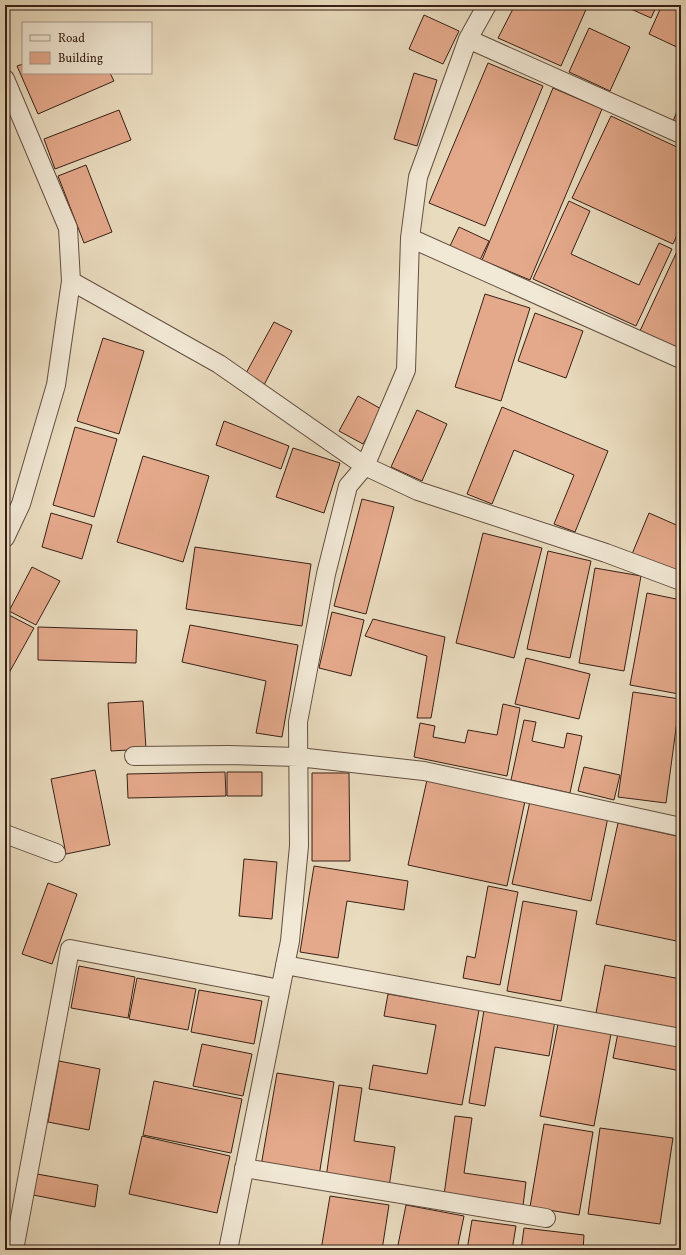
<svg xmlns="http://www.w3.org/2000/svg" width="686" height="1255" font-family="Vollkorn,serif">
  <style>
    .building { fill: #e4a98b; stroke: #382016 }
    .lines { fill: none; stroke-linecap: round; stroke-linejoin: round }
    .minor-casing { stroke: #644f40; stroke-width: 20 }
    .minor { stroke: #f1e8d5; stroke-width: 18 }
  </style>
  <rect width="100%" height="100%" fill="#e9dbbe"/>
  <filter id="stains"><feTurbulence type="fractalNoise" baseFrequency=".005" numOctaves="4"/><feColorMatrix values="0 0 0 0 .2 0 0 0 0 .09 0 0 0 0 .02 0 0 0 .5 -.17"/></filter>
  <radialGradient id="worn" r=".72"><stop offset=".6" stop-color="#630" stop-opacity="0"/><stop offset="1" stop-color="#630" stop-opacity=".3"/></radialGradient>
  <path class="building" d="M515,5H588L561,66L498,38Z
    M622,5H657L651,18Z
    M662,5H681V49L649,34Z
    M424,15L459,31L443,64L409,49Z
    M589,28L630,47L610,91L569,72Z
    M488,63L543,86L485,226L429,203Z
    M23,64V73H110L114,81L38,114L17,66Z
    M414,73L437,80L417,146L394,139Z
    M553,88L602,109L530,280L482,260Z
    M681,102V124L673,121Z
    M119,110L131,140L55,169L44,139Z
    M611,116L681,149V226L673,244L572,198Z
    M86,165L112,232L84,243L58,176Z
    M569,201L590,211L571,254L639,285L659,243L672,249L636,326L533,279Z
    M459,227L489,241L480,260L450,246Z
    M679,247H681V352L639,333Z
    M485,294L530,308L501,401L455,387Z
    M535,313L583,331L566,378L518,361Z
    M274,322L292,331L264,385L245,375Z
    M103,338L144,351L119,434L77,421Z
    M358,396L383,410L363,444L339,431Z
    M502,407L608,451L575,532L554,524L574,475L514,450L492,504L467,494Z
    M417,410L447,424L422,481L391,467Z
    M224,421L289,446L281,469L216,445Z
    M75,427L117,439L94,517L53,505Z
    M293,448L340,463L324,513L276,497Z
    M143,456L209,476L183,562L117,542Z
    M362,499L394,507L366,614L334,606Z
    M51,513L92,525L82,559L42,547Z
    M649,513L681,527V575L632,554Z
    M483,533L542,548L514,658L456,643Z
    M195,547L311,564L302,626L186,609Z
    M548,551L591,561L570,658L527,649Z
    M32,567L60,581L36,625L9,611Z
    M595,568L641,576L624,671L579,663Z
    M647,593L681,600V686L679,694L630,685Z
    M332,612L364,620L351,676L319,668Z
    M7,614L34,628L9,673L5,670V618Z
    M373,619L445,637L431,718H417L427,656L365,636Z
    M190,625L298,645L282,737L256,733L266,681L182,662Z
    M38,627L137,630L136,663L38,660Z
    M526,658L590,674L579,719L515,704Z
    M633,692L680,699L666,803L618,797Z
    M143,701L146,749L111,751L108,703Z
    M503,704L520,708L507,776L414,757L420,723L435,726L433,737L465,743L468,730L497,735Z
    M524,720L536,722L532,741L564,748L567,733L582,736L570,793L511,780Z
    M584,767L620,775L614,800L578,791Z
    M95,770L110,845L66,854L51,779Z
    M225,772L226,796L128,798L127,774Z
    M227,772H262V796H227Z
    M312,773H349L350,861H312Z
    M427,780L525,801L507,886L408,865Z
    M530,801L608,817L591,901L512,884Z
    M618,823L681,837V942L596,924Z
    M244,859L277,862L272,919L239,916Z
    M314,866L408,881L404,910L347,901L338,958L300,952Z
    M48,883L77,894L52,964L22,954Z
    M488,886L518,892L500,985L463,978L467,956L475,958Z
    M523,901L577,911L561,1001L507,991Z
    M605,965L681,979V1029L596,1013Z
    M79,966L135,977L128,1018L71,1008Z
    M137,978L196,989L188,1030L129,1019Z
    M199,990L262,1001L254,1044L191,1032Z
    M388,994L479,1010L462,1105L369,1089L373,1065L427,1074L436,1025L384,1016Z
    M484,1010L555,1021L549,1056L495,1047L485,1106L469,1103Z
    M558,1024L611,1034L594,1126L540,1116Z
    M618,1033L681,1045V1071L613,1058Z
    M202,1044L252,1054L243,1096L193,1086Z
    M59,1061L100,1069L89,1130L48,1122Z
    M277,1073L334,1082L319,1176L261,1166Z
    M154,1081L242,1099L231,1153L143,1135Z
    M339,1085L362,1088L354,1141L395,1147L389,1187L326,1178Z
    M455,1116L472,1118L464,1173L526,1182L523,1206L444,1195Z
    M544,1124L593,1132L579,1215L530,1207Z
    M600,1128L673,1138L660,1224L588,1214Z
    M142,1136L230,1156L217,1213L129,1194Z
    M37,1174L98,1185L95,1207L33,1195Z
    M330,1196L389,1205L382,1250H321Z
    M406,1205L464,1216L457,1250H397Z
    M472,1220L516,1226L512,1250H467Z
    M524,1228L584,1235L583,1250H521Z"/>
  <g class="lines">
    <defs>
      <path id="minor" d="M468,39L681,134
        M5,79L68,228L71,281L56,385L21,504L5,538
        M410,238L681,359
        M71,281L219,364L365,466L418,491L606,553L681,581
        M134,756L228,755L298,757L424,771L681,827
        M5,834L56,853
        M285,965L681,1038
        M244,1168L546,1218
        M14,1250L70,949L280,989
        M228,1250L290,941L299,846L298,722L326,574L348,486L365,466L406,370L410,238L418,177L468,39L487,5"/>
    </defs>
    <use href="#minor" class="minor-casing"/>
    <use href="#minor" class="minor"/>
  </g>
  <rect width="686" height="1255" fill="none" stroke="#e9dbbe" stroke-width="20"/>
  <rect x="6" y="6" width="674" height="1243" fill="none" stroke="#382016" stroke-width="2"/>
  <rect x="10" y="10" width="666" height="1235" fill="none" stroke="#382016"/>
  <rect x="22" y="22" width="130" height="52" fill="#f1e8d5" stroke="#a79889"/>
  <rect x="30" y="35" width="20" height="6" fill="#f1e8d5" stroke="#a79889"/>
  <text x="58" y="42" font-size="12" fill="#382016">Road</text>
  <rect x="30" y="52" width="20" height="12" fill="#e4a98b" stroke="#a79889"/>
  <text x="58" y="62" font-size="12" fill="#382016">Building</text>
  <rect width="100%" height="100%" filter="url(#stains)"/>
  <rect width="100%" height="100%" fill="url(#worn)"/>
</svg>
